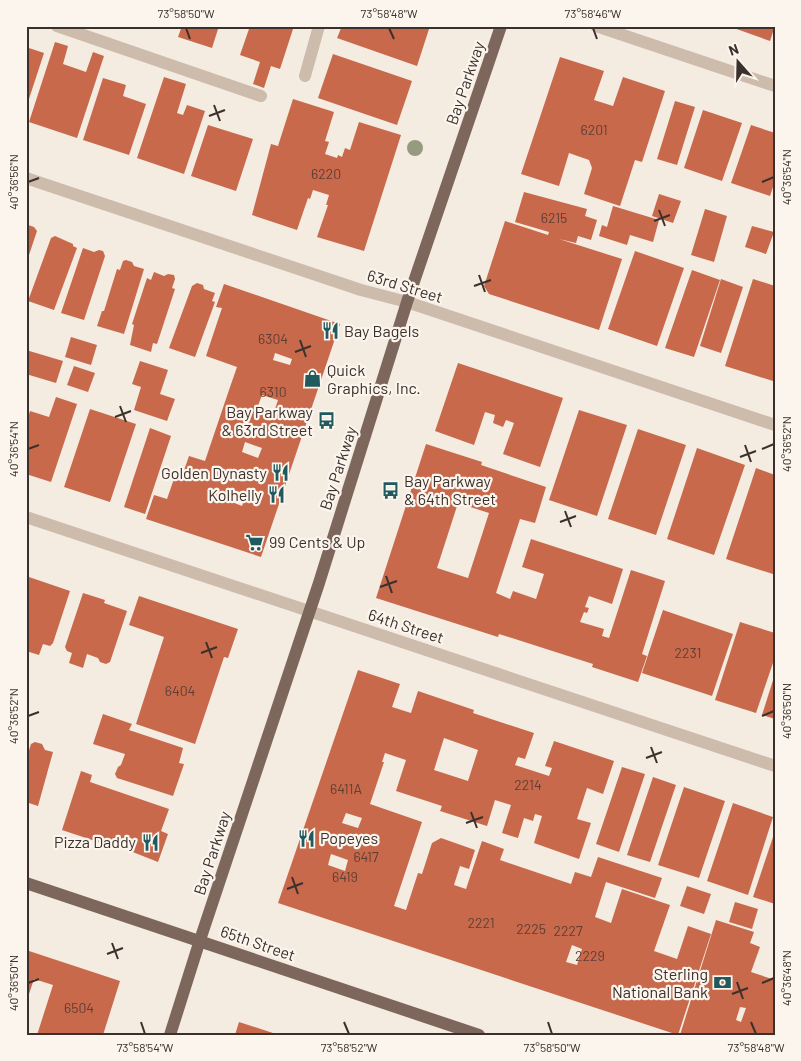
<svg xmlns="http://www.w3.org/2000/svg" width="801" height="1061" font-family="Barlow,sans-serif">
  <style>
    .building { fill: #c8694b; fill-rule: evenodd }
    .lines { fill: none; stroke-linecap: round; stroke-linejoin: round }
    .minor { stroke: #cdbbac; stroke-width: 12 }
    .major { stroke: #7d675c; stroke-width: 12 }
    .tree { fill: #969b7f }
    .ticks { fill: none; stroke: #3b302b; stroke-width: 2 }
    .labels { text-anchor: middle; stroke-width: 4.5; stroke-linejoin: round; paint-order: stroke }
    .number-label { font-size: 14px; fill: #5e3e33 }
    .street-label { font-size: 16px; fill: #3b302b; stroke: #fbf5ee }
    .poi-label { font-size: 16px; fill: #3b302b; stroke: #fbf5ee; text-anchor: start }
    .neatline { fill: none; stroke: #3b302b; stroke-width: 2 }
    .ticks-label { font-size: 12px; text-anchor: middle; fill: #3b302b }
  </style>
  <rect width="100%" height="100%" fill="#f4ebe1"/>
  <path class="building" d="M182,26H219L212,48L178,37Z
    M250,26H294L280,69L271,66L264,88L253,84L260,62L240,55Z
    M342,26H430L417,66L337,38Z
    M728,26H775L770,41Z
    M55,42L68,46L63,64L86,72L93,52L104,56L77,138L29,122Z
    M26,47L44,53L27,105L26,104Z
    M333,54L412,81L397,125L318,98Z
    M560,57L604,71L594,100L613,106L623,77L665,91L642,162L635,160L620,206L584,194L592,168L589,160L569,153L559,186L521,174Z
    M164,77L186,84L177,113L183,115L187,105L205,111L184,174L137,158Z
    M103,78L126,85L123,96L146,104L129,155L83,140Z
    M293,99L334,112L325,141L329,142L325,154L337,158L338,155L342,157L345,148L350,150L359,122L401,135L364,251L317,237L328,205H326L329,195L313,190L310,199L308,198L297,230L252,215L271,144L278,146Z
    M675,101L695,107L677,165L657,159Z
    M703,110L742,123L722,181L684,168Z
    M208,125L253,139L236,191L191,176Z
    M751,125L775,133V181L770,196L731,183Z
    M524,192L587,209L585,216L597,220L591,240L578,236L576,243L559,239L622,259L599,330L489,294L484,286L505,221L548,235L549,232L515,222Z
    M659,194L681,201L673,223L652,216Z
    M613,206L659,220L653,242L630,235L627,245L599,236L602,225L607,227Z
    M705,209L727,216L714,262L691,255Z
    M28,225L34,227L37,231L27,261L26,226Z
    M752,226L774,232L766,254L745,247Z
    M55,236L73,244V246L77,248L54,310L28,301L51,238Z
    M83,248L94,252L99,250L103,251L105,256L84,320L61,313Z
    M635,251L684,268L657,346L608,329Z
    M126,260L132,262L134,266L144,269L124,334L97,326L102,311H104L117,269L120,270L123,261Z
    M692,270L720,280L694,357L665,348Z
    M154,272L164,276L168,274L174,275L175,279L172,288L175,289L157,344L153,343L151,352L130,345L134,325L132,324L147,278L151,280Z
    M721,279L743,287L721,353L700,346Z
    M753,279L775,286V375L773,381L725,366Z
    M197,283L203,285L204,289L215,293L212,301L215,302L195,357L169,348L192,286Z
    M224,284L340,324L261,557L146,519L154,495L167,499L175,476L181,479L189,456L205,461L229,390L237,367L206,356L222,308L216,307ZM275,353L292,359L290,365L273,360ZM262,395L278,400L274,412L258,406ZM245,442L262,448L258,458L242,452ZM230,489L246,494L242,506L227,500Z
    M71,337L97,345L91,365L65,357Z
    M26,350L63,361L56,383L26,374Z
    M140,361L168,370L160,394L175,399L167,421L134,410L141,387L132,384Z
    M458,363L563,398L540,467L503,454L514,423L506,420L503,427L493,423L495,415L485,412L474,445L435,431Z
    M74,366L95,373L88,392L67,385Z
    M56,397L77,404L51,482L26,474V423L30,411L49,417Z
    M90,409L136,424L110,502L64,487Z
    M579,410L627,425L597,516L549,500Z
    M150,428L171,436L145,514L124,507Z
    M638,429L686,445L656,535L608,519Z
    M426,444L482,462L481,465L546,487L535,523L520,519L496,593L510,599L513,591L536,599L544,574L522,567L531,539L623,569L612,604L589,596L585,607L589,608L587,613L584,612L580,622L604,629L602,636L609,638L631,570L665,581L642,654L647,656L638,682L592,667L593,664L499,634L498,637L376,598ZM458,503L489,513L468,578L437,568Z
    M697,448L745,465L714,555L667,539Z
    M756,468L775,475V570L773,574L726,559Z
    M26,576L70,591L53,643L50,646L43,644L39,655L26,651Z
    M83,593L105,600L104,603L127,611L110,662L106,664L100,662L98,658L87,654L83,668L69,663L72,653L67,651L65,647Z
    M139,596L238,629L228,658L224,657L195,744L136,724L164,637L129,625Z
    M663,610L733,634L712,696L642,673Z
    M740,622L775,633V657L756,713L715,700Z
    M358,670L400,684L392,707L411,713L418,691L474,710L473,713L534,733L525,759L518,757L515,765L549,776L552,768L545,766L554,741L614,761L603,794L587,788L577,819L591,823L579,859L534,843L542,816L535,814L533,821L524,818L518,838L502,833L511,805L495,800L487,826L440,811L442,806L396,791L406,760L385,753L382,762H384L370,804L422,822L394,906L406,910L418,873L422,874L432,843L441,838L475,850L469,869L460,866L454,885L466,889L482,841L504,849L500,860L571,884L575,872L591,877L598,857L662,878L655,898L606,882L595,917L611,923L622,889L670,905L654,951L677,959L688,926L711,934L678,1035L278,903ZM444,738L478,750L468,781L434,770ZM346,813L362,818L358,828L342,823ZM331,854L348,860L345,871L328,865ZM572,945L582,949L577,965L566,962Z
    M774,677H775V719L762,715Z
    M103,714L132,724L129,730L183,748L179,763L184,764L173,796L117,778L115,774L118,767L121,765L125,754L93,744Z
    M35,742L42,744L45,750L53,752L38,806L26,802V760L31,744Z
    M622,767L645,774L619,852L596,844Z
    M81,771L92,775L90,782L169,809L161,831L168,834L158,862L120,847L119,849L62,830Z
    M653,777L676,785L650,862L627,855Z
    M684,787L725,801L699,878L658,865Z
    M733,803L773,817L748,895L707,881Z
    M774,834H775V904L753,897Z
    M687,886L711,894L704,914L680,906Z
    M735,902L758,909L752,929L729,922Z
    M716,920L754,932L750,943L760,947L751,972L775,980V1035H680ZM740,1007L746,1008L741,1022L736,1020Z
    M26,950L120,981L103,1035H37L53,985L34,979L26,1003Z
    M239,1022L276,1034V1035H235Z"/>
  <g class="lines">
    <path class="minor" d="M57,26L261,96
      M596,26L775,86
      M305,76L319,26
      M26,178L361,290L407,302L775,425
      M26,517L775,766"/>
    <path class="major" d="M26,883L479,1035
      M170,1035L200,940L319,583L407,302L501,26"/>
  </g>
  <circle class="tree" cx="415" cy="148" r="8"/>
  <path class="ticks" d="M186,28L190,39M389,28L394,39M593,28L597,39M214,105L220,121M209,116L225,110M28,182L39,178M762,182L774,177M659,210L665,226M654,221L670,215M479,275L485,292M474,286L491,280M300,340L306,357M295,352L311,346M120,406L126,422M115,417L131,411M745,445L751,462M28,449L39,445M762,449L774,444M740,457L756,451M565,511L571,527M560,522L576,516M386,576L392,593M380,587L397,581M206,642L212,658M201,653L217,647M28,716L39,712M762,716L774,711M651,747L657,763M646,758L662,752M471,812L477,828M466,823L483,817M292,877L298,894M287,889L303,883M112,943L118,959M107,954L123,948M737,982L743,999M28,983L39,979M762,983L774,978M732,994L748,988M141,1022L145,1034M344,1022L349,1034M548,1022L552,1034M751,1022L756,1034"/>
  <defs>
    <symbol id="restaurant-bare" viewBox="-9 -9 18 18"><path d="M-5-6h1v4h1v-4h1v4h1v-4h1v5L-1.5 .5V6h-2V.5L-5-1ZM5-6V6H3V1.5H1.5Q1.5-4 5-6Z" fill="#1f5a5e" stroke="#fbf5ee" stroke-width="2.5" paint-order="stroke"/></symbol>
    <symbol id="shop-bare" viewBox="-9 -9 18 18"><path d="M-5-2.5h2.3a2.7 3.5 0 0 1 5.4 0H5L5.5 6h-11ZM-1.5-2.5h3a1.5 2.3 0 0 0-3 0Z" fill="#1f5a5e" stroke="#fbf5ee" stroke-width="2.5" paint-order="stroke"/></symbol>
    <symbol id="bus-bare" viewBox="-9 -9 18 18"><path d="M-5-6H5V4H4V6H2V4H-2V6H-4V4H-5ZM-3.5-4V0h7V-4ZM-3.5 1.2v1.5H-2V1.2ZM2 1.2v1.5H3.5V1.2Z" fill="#1f5a5e" stroke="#fbf5ee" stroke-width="2.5" paint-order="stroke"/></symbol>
    <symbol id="supermarket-bare" viewBox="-9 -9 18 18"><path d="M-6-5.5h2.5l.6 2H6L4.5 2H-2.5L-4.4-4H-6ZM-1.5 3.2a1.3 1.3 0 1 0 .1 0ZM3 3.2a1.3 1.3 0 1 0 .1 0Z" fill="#1f5a5e" stroke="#fbf5ee" stroke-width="2.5" paint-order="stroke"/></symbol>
    <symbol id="bank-bare" viewBox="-9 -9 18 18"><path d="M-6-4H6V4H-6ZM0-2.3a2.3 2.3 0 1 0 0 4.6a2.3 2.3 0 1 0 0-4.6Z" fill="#1f5a5e" stroke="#fbf5ee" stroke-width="2.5" paint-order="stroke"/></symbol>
  </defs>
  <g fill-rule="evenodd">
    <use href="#restaurant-bare" x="318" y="318" width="25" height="25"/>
    <use href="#shop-bare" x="300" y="366" width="25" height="25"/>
    <use href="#bus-bare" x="314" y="408" width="25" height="25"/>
    <use href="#restaurant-bare" x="268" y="460" width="25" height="25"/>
    <use href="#bus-bare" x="378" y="478" width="25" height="25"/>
    <use href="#restaurant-bare" x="264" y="482" width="25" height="25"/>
    <use href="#supermarket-bare" x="242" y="530" width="25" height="25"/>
    <use href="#restaurant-bare" x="294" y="826" width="25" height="25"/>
    <use href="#restaurant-bare" x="138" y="830" width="25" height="25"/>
    <use href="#bank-bare" x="710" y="970" width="25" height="25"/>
  </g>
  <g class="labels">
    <g class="number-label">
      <text x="594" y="135">6201</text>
      <text x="326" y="179">6220</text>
      <text x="554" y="223">6215</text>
      <text x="273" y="344">6304</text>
      <text x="273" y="397">6310</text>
      <text x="688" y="658">2231</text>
      <text x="180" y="696">6404</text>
      <text x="528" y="790">2214</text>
      <text x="346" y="794">6411A</text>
      <text x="366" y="862">6417</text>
      <text x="345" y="882">6419</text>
      <text x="481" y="928">2221</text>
      <text x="531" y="934">2225</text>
      <text x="568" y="936">2227</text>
      <text x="590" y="961">2229</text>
      <text x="79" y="1013">6504</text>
    </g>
    <g class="street-label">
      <text transform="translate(465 83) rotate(-71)" y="6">Bay Parkway</text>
      <text transform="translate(405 286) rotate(17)" y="6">63rd Street</text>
      <text transform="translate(338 468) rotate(-72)" y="6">Bay Parkway</text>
      <text transform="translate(406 626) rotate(18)" y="6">64th Street</text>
      <text transform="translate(212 853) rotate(-72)" y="6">Bay Parkway</text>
      <text transform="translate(258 943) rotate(19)" y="6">65th Street</text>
    </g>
    <g class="poi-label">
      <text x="344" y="337">Bay Bagels</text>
      <text x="327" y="376">Quick<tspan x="327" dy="18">Graphics, Inc.</tspan></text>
      <text x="313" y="418" text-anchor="end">Bay Parkway<tspan x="313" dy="18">&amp; 63rd Street</tspan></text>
      <text x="267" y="479" text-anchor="end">Golden Dynasty</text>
      <text x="404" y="487">Bay Parkway<tspan x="404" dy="18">&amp; 64th Street</tspan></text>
      <text x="262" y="501" text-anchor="end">Kolhelly</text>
      <text x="269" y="548">99 Cents &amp; Up</text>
      <text x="320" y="844">Popeyes</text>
      <text x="136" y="848" text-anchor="end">Pizza Daddy</text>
      <text x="708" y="980" text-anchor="end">Sterling<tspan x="708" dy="18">National Bank</tspan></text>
    </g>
  </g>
  <rect width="801" height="1061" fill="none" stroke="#fbf5ee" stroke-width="55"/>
  <g transform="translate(738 62) rotate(340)" stroke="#fbf5ee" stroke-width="4" paint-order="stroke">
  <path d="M0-4L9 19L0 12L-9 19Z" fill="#3b302b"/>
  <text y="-8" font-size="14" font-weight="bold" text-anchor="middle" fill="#3b302b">N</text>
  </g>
  <rect x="28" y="28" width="746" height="1006" class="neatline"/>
  <g class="ticks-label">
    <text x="186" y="18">73°58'50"W</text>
    <text x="389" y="18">73°58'48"W</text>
    <text x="593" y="18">73°58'46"W</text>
    <text transform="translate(787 177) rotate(-90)" y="4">40°36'54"N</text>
    <text transform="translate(14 182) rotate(-90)" y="4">40°36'56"N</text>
    <text transform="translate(787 444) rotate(-90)" y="4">40°36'52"N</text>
    <text transform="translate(14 449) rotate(-90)" y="4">40°36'54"N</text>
    <text transform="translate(787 711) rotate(-90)" y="4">40°36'50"N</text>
    <text transform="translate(14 716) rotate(-90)" y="4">40°36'52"N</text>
    <text transform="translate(787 978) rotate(-90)" y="4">40°36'48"N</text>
    <text transform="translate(14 983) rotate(-90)" y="4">40°36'50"N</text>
    <text x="145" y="1052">73°58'54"W</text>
    <text x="349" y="1052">73°58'52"W</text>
    <text x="552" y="1052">73°58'50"W</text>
    <text x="756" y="1052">73°58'48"W</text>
  </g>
</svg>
